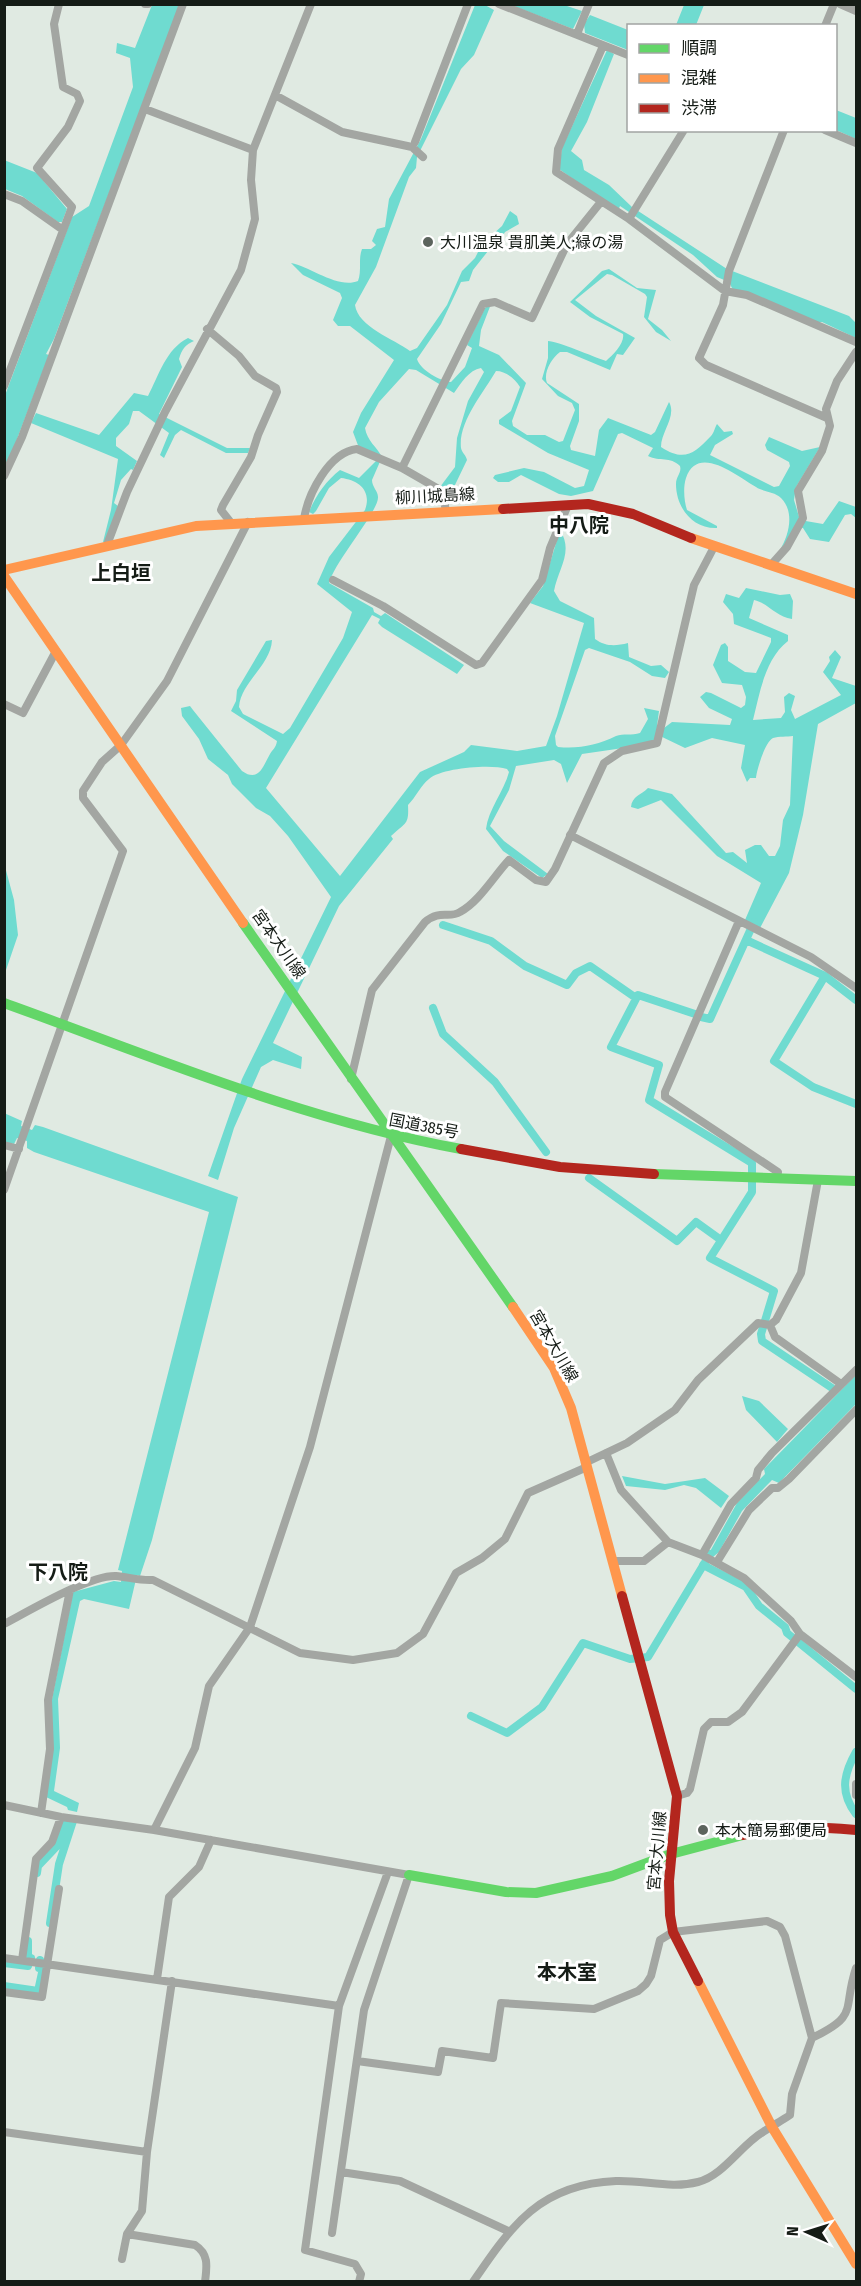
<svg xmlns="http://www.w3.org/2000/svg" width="861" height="2286" font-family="'Fira Sans Condensed','Noto Sans JP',sans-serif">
<rect width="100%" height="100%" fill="#e0eae2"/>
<path fill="#6fdbd0" d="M152 5H180L54 339 46 354 49 355 11 455 5 466 4 398 72 217 89 206 133 87 130 58 116 53 117 43 135 48Z
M475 5H485L494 10 474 55 461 69 417 157 416 168 409 177 376 267 355 305C358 327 394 339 410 351L417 348 447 305 462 271 475 258 482 244 502 226 510 211 517 216 519 224 505 232 497 246H492L473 270 469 281 461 282 441 324 417 359C420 370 440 381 451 382L465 367 472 348 467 345 485 308 491 304 481 330 479 346 499 355 526 383 512 421 513 426 527 435H545L559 442 563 441 575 410 572 403 558 396 542 379 548 358V341C557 341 594 357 606 361 613 355 625 343 623 334L590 317 570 302 602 271 609 269 637 288 656 290 648 319 662 330 671 341 656 332 644 317 647 297 645 294 612 275 607 274 575 300 596 316 635 338 623 355 617 354 610 370 567 352H560C551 359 543 373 547 383L579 404V421L570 446 571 450 595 456 599 430 608 418 651 435 655 432 669 402C677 416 661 432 661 447 684 462 694 454 711 436 714 433 715 427 717 424L724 432 732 431 733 434 715 445 710 455 774 487 779 486 790 466 789 462 767 450 765 445 769 437 802 451 820 447 796 487 794 500 800 520 823 524 839 501 856 507V518L851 514 845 515 829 542 810 539 803 528 797 527 780 550C789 535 795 512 781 498 774 491 763 492 756 487 738 477 698 443 686 478 683 487 684 501 687 510L717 526V528C692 529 676 507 676 484 676 476 682 473 680 466 670 456 660 462 648 456L653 448 622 433 618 434 593 491 571 496 559 494 521 475 509 482H498L493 478 495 475 524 468 544 472 575 488 584 486 589 470 548 453 499 424V420L511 411 520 387C515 379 506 371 496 371 484 392 458 422 461 448 462 453 466 455 467 460L454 487 445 491 440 487 455 467 457 438 468 401 484 372 481 368C469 370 461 383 454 393L416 370 409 369 379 402 365 428C367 441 377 447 382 457L372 480C372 487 378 491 378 497 379 511 335 561 329 583L373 608 374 612 381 616 385 613 464 665 457 674 382 627 378 623 380 619 372 615 266 788 340 876 420 772 464 752 471 745 517 751 546 746 557 716 584 623 530 603 543 586 560 530C574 552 558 569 554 591L560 601 594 618 595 639C606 647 616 646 628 643L629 657 651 666 661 665 669 672 665 678 652 676 630 662 589 648 585 650 555 736 556 745 558 747C580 749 597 745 616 736 623 733 632 736 640 733L648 719 644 708 659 711 657 726 664 728 672 722 730 725 732 719 709 708 700 697 706 692 711 693 741 708 745 705 746 697 742 685 722 683 713 665 721 645 725 643 728 647V661L745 672 756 673 771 642V638L734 624 733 614 723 602 726 594 739 598 746 588 780 595 790 594 793 601 792 619C776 617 768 603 754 600L749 618 788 635V641C765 659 760 692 753 720L781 718 785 712 784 697 789 693 795 696 791 710 795 719 841 695 823 672 830 661 829 657 835 650 841 657 832 678 856 686V703L818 724 803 815 789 873 760 928 745 920 761 883 717 856 661 800 638 809 631 807C632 796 641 795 648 788L672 794 726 853 733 852 747 863 745 850 755 845H761L769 856H775L780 846 783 820 790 805 793 736C787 737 779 736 773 738 765 742 757 769 756 778H750L747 782 741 768 745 745 712 738 685 748 658 735 655 740 637 746 582 754 567 783 561 764 554 760 516 766 509 790 490 826 504 841 548 874 542 878 503 851 486 829C488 810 504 791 509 772L507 769C490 764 442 768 429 779 421 785 416 797 408 805 409 825 406 822 391 836L393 839 339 906 273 1043 302 1057 301 1069 273 1060 261 1067 234 1128 218 1180 208 1176 242 1079 331 897 288 836 270 816 256 808 232 784 228 775 208 759 199 739 182 716 181 708 190 706 193 710 242 771C259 783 263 766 270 754 273 749 276 748 277 741L231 711 236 701 237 690 266 641 272 640C271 665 241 682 239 707L243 714 283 734 290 728 343 638 352 612 317 584 329 557 365 510C372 491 359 480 341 478L329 488 316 511 313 514 309 512C316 495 326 481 340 470L359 478 376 461 359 448 353 432 361 413 394 360 350 326H338L333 320 342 298 340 293 303 275 291 263C311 267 338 289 358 281 362 270 358 259 362 249H371L376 245 372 241 377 229 385 227 389 199 421 139Z
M511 5H564L582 11 573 29Z
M684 5H704L696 25H676Z
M590 15 628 30V50L585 33 584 24Z
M607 50 614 54 587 122 571 151 582 160 584 170 609 185 632 207 727 269 849 316 856 323V338L822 322 812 323 734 292 729 282 717 277 693 255 620 206 618 211 559 169 562 148Z
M836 110 856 118V139L836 130Z
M4 160 37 173 67 209 62 222H58L22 196 5 189Z
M188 338 194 341C185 345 182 349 179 359L182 367 159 414 227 448H250L248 453H226L181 430 175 435 164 458 160 455 169 433 139 411H133L129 424 116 438V446L137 461 133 470 131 469 121 480 114 503 118 506 105 542H103L111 510 118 459 31 423 36 413 99 435 134 393 148 396C159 375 166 349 188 338Z
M4 863 14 900 18 935 5 973Z
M4 1113 22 1121 21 1126 32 1130 35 1125 43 1127 238 1197 152 1540 140 1576 137 1575 129 1609 84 1599 80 1601 58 1699 60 1748 54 1791 79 1803 77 1812 68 1810 67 1807 46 1797 52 1699 73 1592 114 1581 121 1582 122 1571 118 1570 209 1212 34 1152 27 1148V1141L17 1138 14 1144 5 1142Z
M856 1375V1404L779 1483 772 1480 742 1511 719 1552 713 1557 708 1555 737 1503 765 1474 764 1469Z
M742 1396 759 1401 788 1429 777 1442 746 1410Z
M622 1476 665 1484 705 1478 729 1496 721 1508 696 1488 684 1485 665 1490 626 1486Z"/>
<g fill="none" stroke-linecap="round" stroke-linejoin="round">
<path stroke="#6fdbd0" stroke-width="8" d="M443 925 491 941 525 966 567 985 576 973 590 966 636 998
M746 940 825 976 856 1000
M825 976 774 1061 813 1087 856 1104
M433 1008 443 1034 495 1082 546 1152
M695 1014 638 995 611 1047 659 1065 649 1100 752 1163V1192L710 1258 774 1291 761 1334 762 1341 832 1388
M701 1017 710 1019 754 922
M589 1178 677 1241 696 1222 721 1240
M703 1565 746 1587 759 1606 785 1627 787 1633 856 1689
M471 1716 507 1733 542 1707 583 1643 630 1659 648 1657 710 1554
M856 1752C843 1775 840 1793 856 1814
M37 1873 38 1866 57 1846 66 1820 73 1821 59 1864 50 1923
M4 1963 28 1966 31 1958H28V1941
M4 1986 38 1991 43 1968H39L40 1960"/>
<path stroke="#a3a6a2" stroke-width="8" d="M145 4H148
M499 4 628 55
M840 4 856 11
M825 26 834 4
M577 34 589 4
M603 46 558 149 556 172 629 219 725 291 747 295 856 342
M275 95 342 132 412 147 423 157
M145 109 253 150
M784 130 729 271 723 305 699 358 706 365 827 418
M825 130 856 143
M415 142 468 4
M4 194 22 201 63 230
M629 219 684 130
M207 329 239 356 255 376 276 388 277 392 258 435 251 457 223 505 221 510 232 524
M4 386 72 207 37 168 68 127 80 101 77 94 63 87 54 24 59 4
M402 468 483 304 495 302 532 318 567 244 600 203
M4 476 22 437 183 4
M304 519C308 494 329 452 357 449L402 468 442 491 446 511
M107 545 127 492 165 412 241 270 255 219 251 180 253 150 311 4
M771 565 787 547 803 518 798 491 822 451 830 426 826 409 837 381 856 352
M333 580 383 606 476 665 482 663 542 580 550 548 568 505
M4 704 23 713 56 651
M570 835 811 957 856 988
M739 921 665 1092V1097L778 1172 777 1178
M351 1079 372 990 425 922C440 909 449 919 460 912 479 902 494 876 509 860L536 880 546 882 555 869 604 763 622 751 657 743 694 585 714 547
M4 1145 19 1149
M4 1190 123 851 83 798V791L102 762 121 745 167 681 248 522
M770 1325 775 1337 841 1384
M606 1453 621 1490 668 1542 702 1555 744 1578 791 1621 800 1634 856 1677
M585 1463 627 1443 675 1410 698 1380 758 1323 770 1325 776 1320 801 1273 818 1180
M702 1555 731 1504 756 1478 758 1470 772 1453 856 1370
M613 1561H644L668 1542
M717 1562 749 1510 772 1488H778L789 1479 856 1410
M4 1624C29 1611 89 1575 116 1576 128 1577 140 1581 153 1580L300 1653 353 1660 397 1653 423 1634 456 1573 482 1558 505 1539 528 1493 587 1467
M856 1784V1795
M677 1796 687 1793 690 1789 704 1729 711 1722H728L742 1712 800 1634
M4 1805 61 1817 154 1830 409 1875 364 2010 332 2233
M41 1813 50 1749 48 1700 70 1590
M154 1830 195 1748 209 1686 250 1627 310 1447 391 1136
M4 1958 339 2006
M22 1960 36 1859 52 1842 61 1817
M157 1979 169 1897 199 1867 211 1840
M4 1992 42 1997 59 1889
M812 2038C860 2015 842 2010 856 1968
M357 2061 438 2072 442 2051 493 2058 501 2003 594 2009 638 1991 646 1984 651 1976 660 1940 673 1932 767 1921 780 1927 785 1936 812 2038 792 2094 790 2115C781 2121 772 2126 763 2132 741 2145 723 2176 698 2182 671 2189 644 2180 616 2181 540 2184 512 2225 473 2282
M4 2132 147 2152
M341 2172 400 2181 508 2231
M127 2234 195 2245C209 2254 207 2266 205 2282
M122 2259 127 2234 142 2211 147 2152 172 1981
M359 2282 361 2274 355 2264 305 2250 339 2006 388 1872"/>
<path stroke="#63d668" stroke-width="10" d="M243 923 513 1307
M4 1003C154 1057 303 1120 461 1149
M654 1174 856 1181
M409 1875 506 1892 536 1893 612 1876 671 1854 743 1835"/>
<path stroke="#ff974d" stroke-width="10" d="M691 538 856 594
M4 570 196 526 503 509
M4 576 243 923
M513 1307 554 1368 571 1408 622 1596
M698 1981 772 2127 856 2264"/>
<path stroke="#b3261e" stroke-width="10" d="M503 509 588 504 633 514 691 538
M461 1149 560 1167 654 1174
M622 1596 677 1796 669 1881 670 1915 673 1932 698 1981
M743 1835C781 1825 817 1827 856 1830"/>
</g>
<g fill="#5c645d" stroke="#fff" stroke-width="2">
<circle cx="428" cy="242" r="6"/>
<circle cx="703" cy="1830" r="6"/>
</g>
<g text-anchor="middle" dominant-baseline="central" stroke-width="6" stroke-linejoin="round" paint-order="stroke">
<g font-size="16" fill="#151c16" stroke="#fff" text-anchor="start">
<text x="440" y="242">大川温泉 貴肌美人;緑の湯</text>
<text x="715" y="1830">本木簡易郵便局</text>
</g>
<g font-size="16" fill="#151c16" stroke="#fff">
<text transform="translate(435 496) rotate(-3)">柳川城島線</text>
<text transform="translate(279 944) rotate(55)">宮本大川線</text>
<text transform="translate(424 1126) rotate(11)">国道385号</text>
<text transform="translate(554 1346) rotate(60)">宮本大川線</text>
<text transform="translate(657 1851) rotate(-85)">宮本大川線</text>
</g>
<g font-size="20" font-weight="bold" fill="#151c16" stroke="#fff">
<text x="579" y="525">中八院</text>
<text x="121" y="573">上白垣</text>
<text x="58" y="1572">下八院</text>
<text x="567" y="1972">本木室</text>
</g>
</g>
<rect width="861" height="2286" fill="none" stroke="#151c16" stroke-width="12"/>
<rect x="627" y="24" width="210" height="108" fill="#ffffff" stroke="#a1a4a2" stroke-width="1.5"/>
<rect x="639" y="44" width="30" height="9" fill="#63d668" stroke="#a1a4a2" stroke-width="1.5"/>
<text x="681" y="54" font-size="18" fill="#151c16">順調</text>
<rect x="639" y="74" width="30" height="9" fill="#ff974d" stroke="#a1a4a2" stroke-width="1.5"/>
<text x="681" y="84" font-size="18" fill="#151c16">混雑</text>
<rect x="639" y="104" width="30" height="9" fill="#b3261e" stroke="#a1a4a2" stroke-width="1.5"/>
<text x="681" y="114" font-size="18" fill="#151c16">渋滞</text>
<g transform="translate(807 2232) rotate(273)" stroke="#ffffff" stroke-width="4.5" paint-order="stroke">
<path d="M0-4.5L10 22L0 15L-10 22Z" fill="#151c16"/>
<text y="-9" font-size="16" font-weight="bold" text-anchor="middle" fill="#151c16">N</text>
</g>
</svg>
